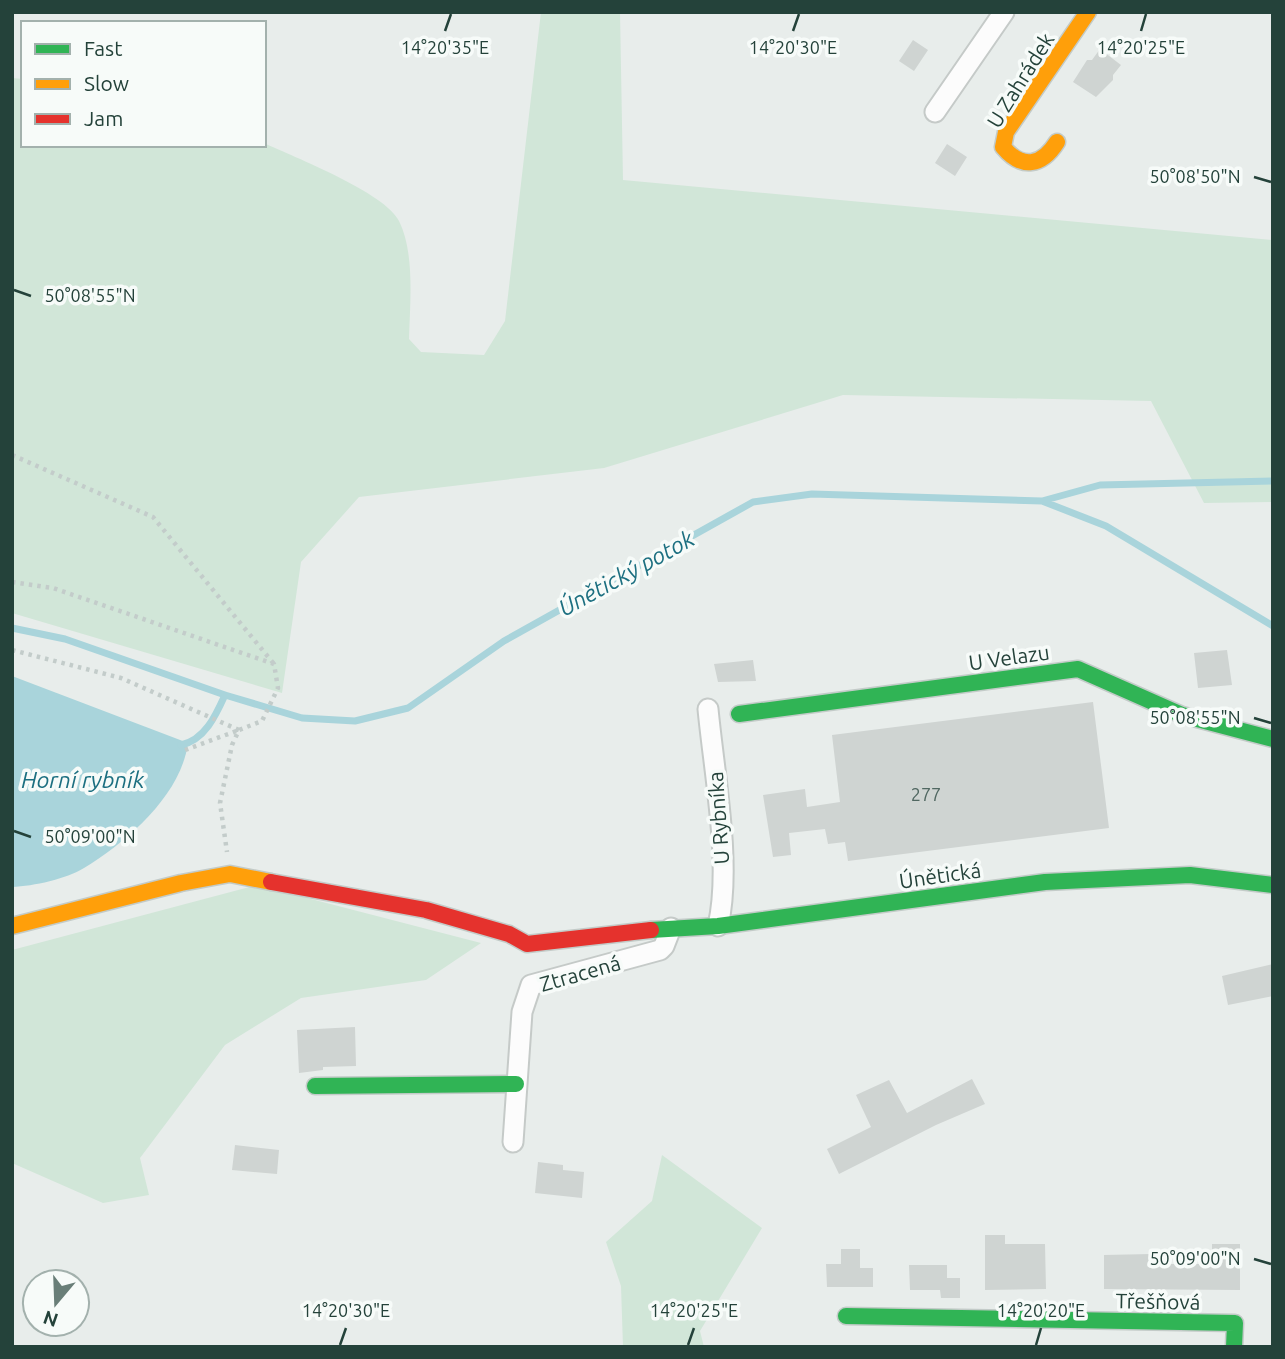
<svg xmlns="http://www.w3.org/2000/svg" width="1285" height="1359" font-family="Ubuntu,sans-serif">
<rect width="100%" height="100%" fill="#e8edeb"/>
<path fill="#d1e6d8" d="M541 12H620L623 180 1273 240V502L1204 503 1151 401 843 395 604 468 359 497 301 562 282 693 12 613V78L23 79V145H264V143C294 157 386 193 399 221 415 253 410 303 409 339L421 352 484 355 505 321Z
M257 885 481 943 426 980 301 998 225 1045 140 1158 149 1195 103 1203 12 1163V950Z
M662 1155 762 1228 700 1331 704 1347H623L621 1286 606 1242 652 1201Z"/>
<path fill="#a9d4db" d="M12 676 188 743C181 795 128 841 84 868 66 879 34 886 12 887Z"/>
<g fill="none" stroke-linecap="round" stroke-linejoin="round">
<path stroke="#a9d4db" stroke-width="7" d="M1042 501 1106 526 1273 626
M12 628 65 639 225 695 302 718 355 721 408 708 504 641 753 502 812 494 1042 501 1100 485 1273 481
M181 745C205 740 216 715 225 695"/>
</g>
<path fill="#cfd4d2" d="M913 40 928 50 914 71 899 61Z
M1100 49 1121 65 1113 75V80L1096 97 1073 82 1087 60H1092Z
M947 144 967 157 955 176 935 163Z
M1227 650 1232 685 1198 688 1194 653Z
M753 660 756 681 718 682 714 664Z
M1093 702 1109 828 848 861 845 842 828 844 825 829 789 833 791 855 773 857 763 795 805 789 807 807 840 802 832 735Z
M1273 964V996L1228 1005 1222 976Z
M355 1027 356 1066 323 1067V1070L299 1073 297 1030Z
M972 1079 985 1104 936 1125 839 1174 827 1149 871 1127 856 1095 889 1080 907 1113Z
M235 1145 279 1150 277 1174 232 1170Z
M538 1162 563 1165V1170L584 1172 582 1198 535 1193Z
M985 1235H1005V1244H1045L1046 1289 985 1290Z
M1212 1244H1240V1290L1104 1289V1255L1151 1254V1264H1212Z
M841 1249H860V1268H873V1287H827L826 1264H841Z
M909 1265H947V1278H960V1298H941L940 1290H910Z"/>
<g fill="none" stroke-linecap="round" stroke-linejoin="round">
<g stroke="#c5cac8" stroke-width="23">
<path id="street" d="M935 112 1004 12
M708 709C714 773 732 865 718 926
M513 1142 522 1012 531 985 660 950 664 946 671 928"/>
</g>
<g stroke="#c3cbc8" stroke-width="19">
<path id="fast" d="M739 714 1078 669 1182 715 1273 739
M651 930 718 926 1045 882 1190 875 1273 885
M315 1086 516 1084
M846 1316 1235 1323 1234 1347"/>
</g>
<g stroke="#c3cbc8" stroke-width="19">
<path id="slow" d="M1057 142C1042 166 1022 170 1003 147L1006 132 1088 12
M12 926 181 883 230 874 271 882"/>
</g>
<g stroke="#c3cbc8" stroke-width="19">
<path id="jam" d="M271 882 426 910 509 934 527 944 651 930"/>
</g>
<path stroke="#c3ccca" stroke-width="4.5" stroke-dasharray="3.5 5" stroke-linecap="butt" d="M12 455 153 517 274 664
M12 582 53 588 274 664 278 688 262 721 239 730 232 745 220 803 227 852
M12 650 121 678 239 730
M185 750 239 730"/>
<use href="#street" stroke="#fcfcfc" stroke-width="19"/>
<use href="#fast" stroke="#30b455" stroke-width="16"/>
<use href="#slow" stroke="#ff9f0a" stroke-width="16"/>
<use href="#jam" stroke="#e5322d" stroke-width="16"/>
</g>
<path fill="none" stroke="#24423a" stroke-width="2.5" d="M445 31 451 14M793 31 799 14M1141 31 1146 14M1254 177 1271 182M14 290 31 296M1254 718 1271 723M14 831 31 837M1254 1259 1271 1264M340 1345 346 1328M688 1345 694 1328M1036 1345 1041 1328"/>
<g text-anchor="middle" dominant-baseline="central" stroke-width="7" stroke-linejoin="round" paint-order="stroke">
<g font-size="18" fill="#506761">
<text x="926" y="794">277</text>
</g>
<g font-size="21" fill="#24423a" stroke="#f7fbf9">
<text transform="translate(1020 80) rotate(-58)">U Zahrádek</text>
<text transform="translate(1009 657) rotate(-8)">U Velazu</text>
<text transform="translate(718 818) rotate(-94)">U Rybníka</text>
<text transform="translate(940 875) rotate(-8)">Únětická</text>
<text transform="translate(580 973) rotate(-16)">Ztracená</text>
<text transform="translate(1158 1301) rotate(1)">Třešňová</text>
</g>
<g font-size="23" font-style="italic" fill="#1c6f80" stroke="#f7fbf9">
<text transform="translate(626 573) rotate(-29)">Únětický potok</text>
<text x="83" y="779">Horní rybník</text>
</g>
</g>
<g font-size="18" text-anchor="middle" fill="#24423a" stroke="#f7fbf9" stroke-width="7" stroke-linejoin="round" paint-order="stroke">
<text x="445" y="54">14°20'35"E</text>
<text x="793" y="54">14°20'30"E</text>
<text x="1141" y="54">14°20'25"E</text>
<text x="1195" y="183">50°08'50"N</text>
<text x="90" y="302">50°08'55"N</text>
<text x="1195" y="724">50°08'55"N</text>
<text x="90" y="843">50°09'00"N</text>
<text x="1195" y="1265">50°09'00"N</text>
<text x="346" y="1317">14°20'30"E</text>
<text x="694" y="1317">14°20'25"E</text>
<text x="1041" y="1317">14°20'20"E</text>
</g>
<rect width="1285" height="1359" fill="none" stroke="#24423a" stroke-width="28"/>
<rect x="21" y="21" width="245" height="126" fill="#f7fbf9" stroke="#a3b1ad" stroke-width="2"/>
<rect x="35" y="44" width="35" height="10" fill="#30b455" stroke="#a3b1ad" stroke-width="2"/>
<text x="84" y="56" font-size="21" fill="#24423a">Fast</text>
<rect x="35" y="79" width="35" height="10" fill="#ff9f0a" stroke="#a3b1ad" stroke-width="2"/>
<text x="84" y="91" font-size="21" fill="#24423a">Slow</text>
<rect x="35" y="114" width="35" height="10" fill="#e5322d" stroke="#a3b1ad" stroke-width="2"/>
<text x="84" y="126" font-size="21" fill="#24423a">Jam</text>
<g transform="translate(56 1303) rotate(199)"><circle r="33" fill="#f7fbf9" stroke="#a3b1ad" stroke-width="2"/>
<path d="M0-5L12 26L0 18L-12 26Z" fill="#697e78"/>
<text y="-10" font-size="19" font-weight="bold" text-anchor="middle" fill="#24423a">N</text>
</g>
</svg>
